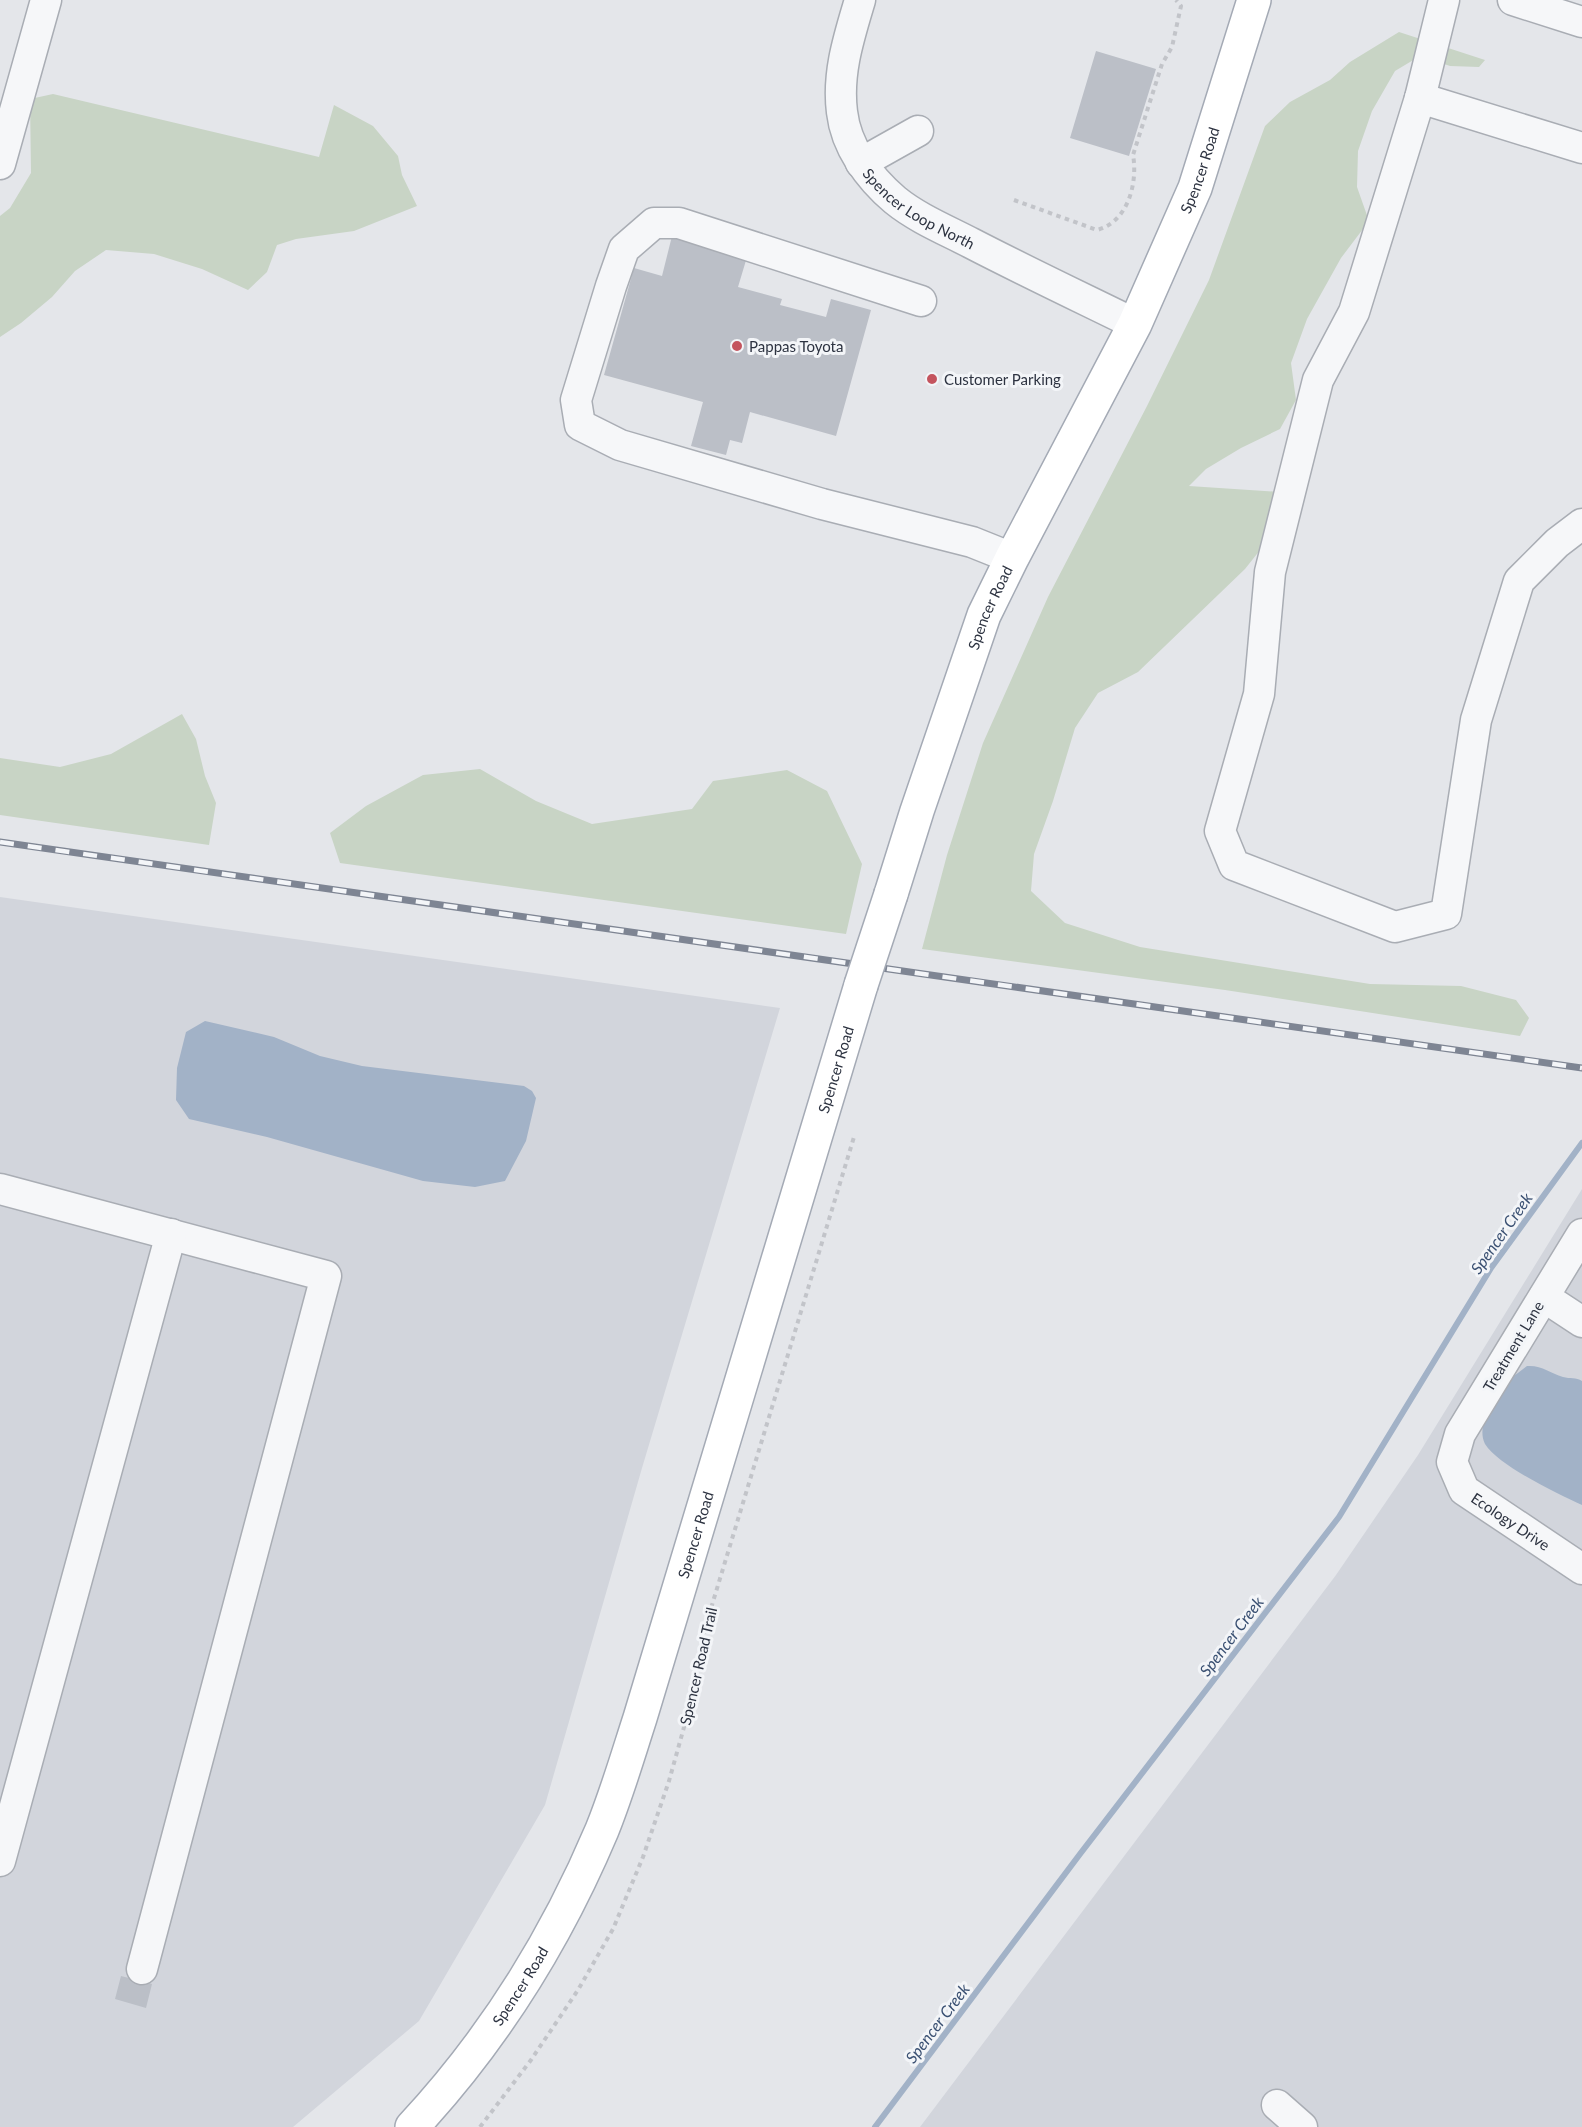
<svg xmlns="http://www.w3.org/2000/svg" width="1582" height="2127" font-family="Lato,sans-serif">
<rect width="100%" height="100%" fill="#e4e6ea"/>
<path fill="#d2d5dc" d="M0 897 780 1008 642 1468 545 1805 419 2021 293 2127H0Z
M1582 1189V2127H920L1336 1575 1418 1455Z"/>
<path fill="#c8d4c5" d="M1399 32 1485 60 1479 67 1450 66 1420 56 1395 71 1372 111 1358 151 1357 187 1369 221 1341 258 1307 319 1291 363 1296 400 1280 429 1241 448 1206 469 1189 486 1280 492 1272 535 1245 569 1138 672 1098 693 1075 728 1053 801 1034 854 1031 891 1065 923 1140 947 1370 984 1461 986 1516 1000 1529 1018 1520 1036 1225 990 922 949 947 855 983 743 1048 597 1147 406 1209 280 1265 126 1290 102 1330 80 1350 62Z
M53 94 319 157 334 105 373 126 398 156 402 175 417 206 354 231 296 239 277 245 267 272 248 290 202 269 154 254 106 250 75 271 52 297 21 323 0 337V216L10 208 31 173 30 99Z
M182 714 196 739 205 776 216 803 209 845 0 815V758L60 767 111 754Z
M480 769 536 801 592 824 692 809 713 781 787 770 827 791 862 864 846 934 340 863 330 833 366 806 423 775Z"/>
<path fill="#a2b2c7" d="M205 1021 274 1037 320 1056 362 1066 524 1086 532 1091 536 1098 526 1141 505 1181 475 1187 423 1181 267 1137 189 1119 176 1100 177 1068 186 1032Z
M1527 1366C1542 1365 1550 1373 1563 1377 1570 1379 1576 1377 1582 1381V1505C1558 1494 1499 1466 1485 1444 1482 1438 1482 1432 1483 1425L1510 1379Z"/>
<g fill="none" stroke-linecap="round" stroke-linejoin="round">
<path stroke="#a2b2c7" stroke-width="6" d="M875 2127 1080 1854 1339 1517 1491 1268 1582 1143"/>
</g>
<path fill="#bbbfc7" d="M1096 51 1156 69 1129 156 1070 138Z
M672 236 747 257 738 287 782 299 780 305 826 317 831 299 871 310 836 436 750 412 742 443 730 440 726 455 691 446 703 402 604 375 634 268 662 276Z
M121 1976 152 1984 146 2008 115 1999Z"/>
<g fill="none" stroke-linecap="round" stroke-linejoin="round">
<g stroke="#a9adb4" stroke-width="33">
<g id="minor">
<path id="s1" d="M860 0C849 37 837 73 842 112 846 147 869 178 895 200 917 218 946 230 971 243 1025 271 1080 297 1135 324"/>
<path d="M1444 0 1420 98 1354 312 1318 380 1270 572 1259 694 1220 831 1234 865 1395 927 1446 914 1476 720 1519 581 1557 543 1582 524"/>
<path d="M1513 0 1582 22"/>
<path d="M1420 98 1582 148"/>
<path d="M861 163 918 131"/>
<path d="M0 164 46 0"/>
<path d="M921 301 679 223H654L624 249 611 286 576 400 580 425 620 445 822 504 972 542 1012 558"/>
<path d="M0 1189 326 1276 142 1969"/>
<path id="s2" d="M1582 1234 1460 1434 1452 1462 1464 1490 1582 1569"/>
<path d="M1544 1297 1582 1322"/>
<path d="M0 1861 171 1234"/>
<path d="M1277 2105 1302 2127"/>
</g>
</g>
<g stroke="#a4aab5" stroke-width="36">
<g id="major">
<path id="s3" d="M891 894 917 811 984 615 1012 558 1135 324 1195 188 1254 0"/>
<path id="s4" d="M412 2127C493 2040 556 1939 602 1830 617 1793 628 1755 640 1718L861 985"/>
</g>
</g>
<path stroke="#c2c4c9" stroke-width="4" stroke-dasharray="4.5 4.5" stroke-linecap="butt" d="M1014 200 1097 230C1128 222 1138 183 1133 155L1162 64 1172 47 1181 6 1176 0
M480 2127 531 2060 578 1990 613 1929 643 1857 669 1781 698 1677 705 1628 854 1137"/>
<use href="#minor" stroke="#f6f7f9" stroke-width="30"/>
<use href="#major" stroke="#fff" stroke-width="33"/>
<g stroke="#7e8593" stroke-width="7">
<path id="rail" d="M0 842 1582 1068"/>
</g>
<use href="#rail" stroke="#f3f5f8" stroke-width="4.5" stroke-dasharray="14" stroke-linecap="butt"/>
<g stroke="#a4aab5" stroke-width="36" stroke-linecap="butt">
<path id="major-bridge" d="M861 985 891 894"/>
</g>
<use href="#major-bridge" stroke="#fff" stroke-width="33"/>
</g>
<g fill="#c4545e" stroke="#f3f5f8" stroke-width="2">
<circle cx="737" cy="346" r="6"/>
<circle cx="932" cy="379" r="6"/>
</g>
<g text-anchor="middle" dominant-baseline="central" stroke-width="6" stroke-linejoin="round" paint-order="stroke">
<g font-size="15" fill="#2d3341" stroke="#f3f5f8">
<text stroke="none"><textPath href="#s3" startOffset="789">Spencer Road</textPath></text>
<text stroke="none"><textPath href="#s1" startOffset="244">Spencer Loop North</textPath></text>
<text stroke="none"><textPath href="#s3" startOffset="303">Spencer Road</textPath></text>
<text stroke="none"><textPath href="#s4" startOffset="1150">Spencer Road</textPath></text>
<text transform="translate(1513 1346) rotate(-59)">Treatment Lane</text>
<text stroke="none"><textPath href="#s2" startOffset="350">Ecology Drive</textPath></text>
<text stroke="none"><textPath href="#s4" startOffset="664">Spencer Road</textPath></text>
<text transform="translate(698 1666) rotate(-77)">Spencer Road Trail</text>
<text stroke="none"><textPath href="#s4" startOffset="178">Spencer Road</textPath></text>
</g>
<g font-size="15" fill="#2d3341" stroke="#f3f5f8" text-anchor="start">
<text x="749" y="346">Pappas Toyota</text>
<text x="944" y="379">Customer Parking</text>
</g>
<g font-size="16" font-style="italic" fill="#3a5072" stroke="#f3f5f8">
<text transform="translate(1501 1233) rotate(-55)">Spencer Creek</text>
<text transform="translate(1231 1636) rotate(-53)">Spencer Creek</text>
<text transform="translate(937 2023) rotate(-53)">Spencer Creek</text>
</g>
</g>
</svg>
